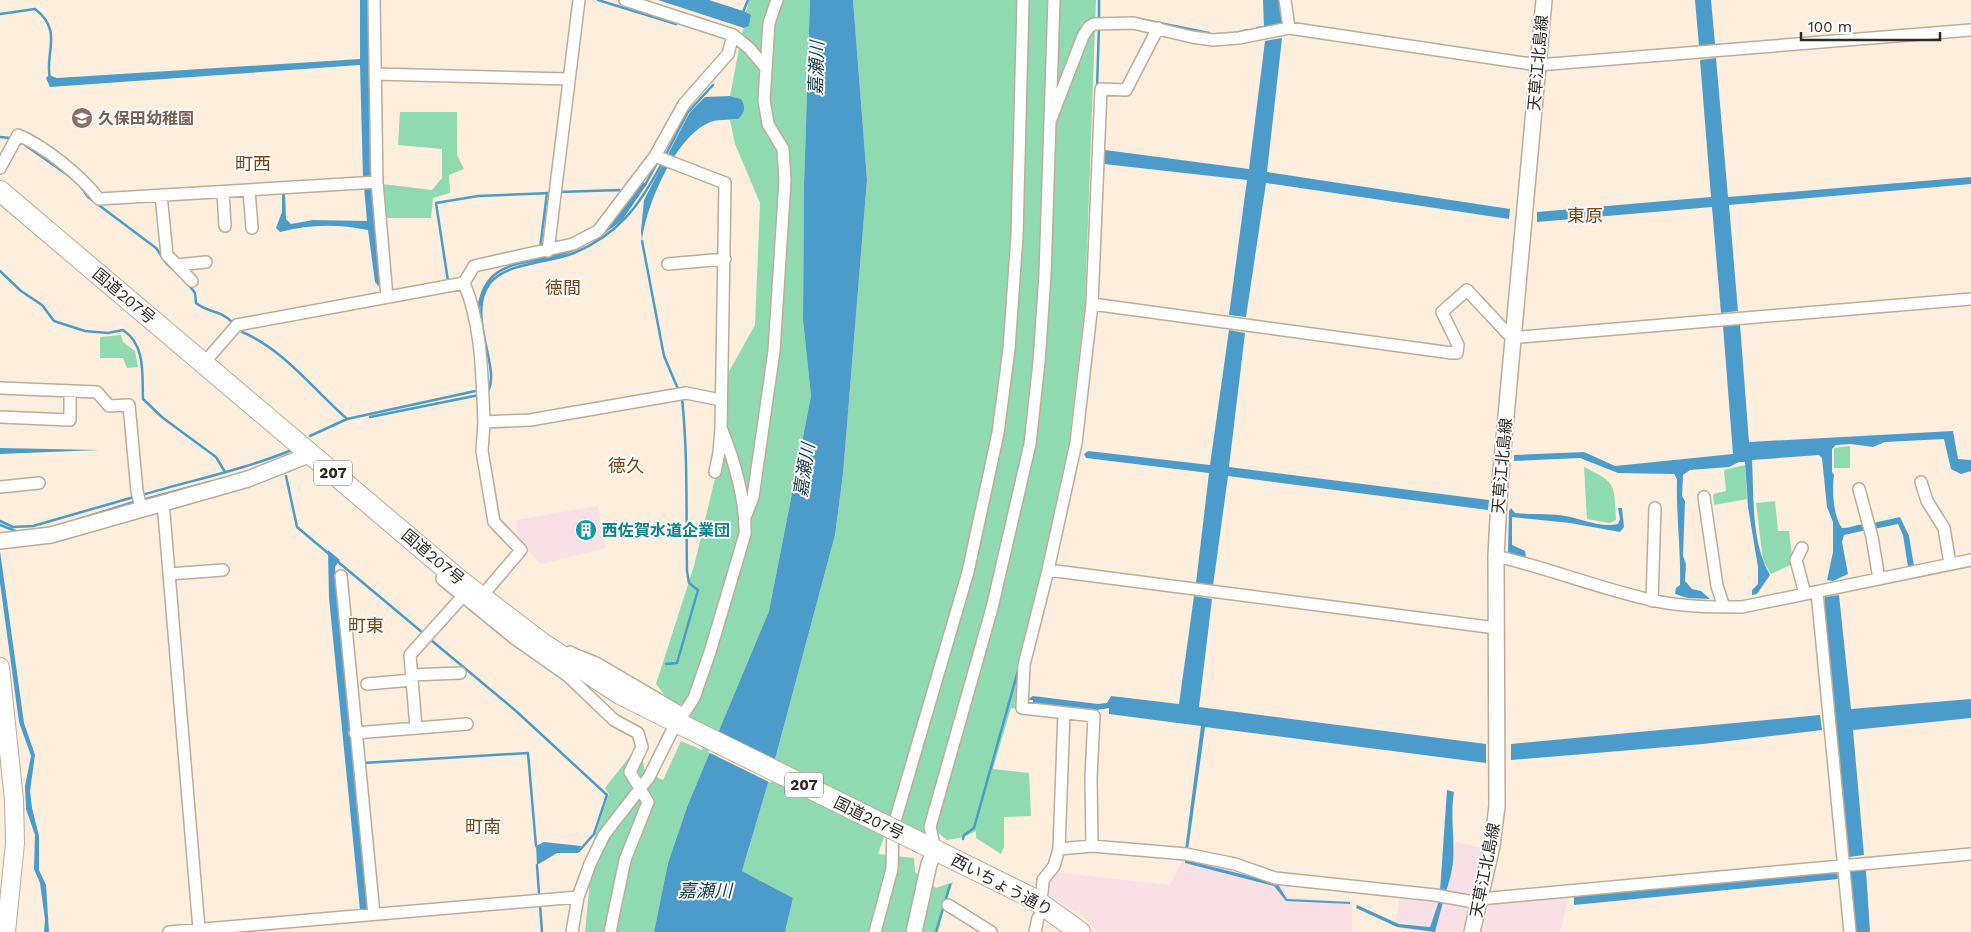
<svg xmlns="http://www.w3.org/2000/svg" width="1971" height="932" font-family="'Work Sans','Noto Sans JP',sans-serif">
<rect width="100%" height="100%" fill="#fdeedd"/>
<path fill="#f9dfe6" d="M598 506 605 548 541 564 518 540 516 520Z
M1456 842 1482 848 1463 932H1428L1429 926 1396 922 1400 896 1436 901 1447 892Z
M1184 858 1281 883 1288 897 1352 902V932H1099L1082 915 1044 894 1045 883 1053 872 1170 885Z
M1569 895 1560 932H1482L1489 903Z"/>
<path fill="#8fdab1" d="M749 0H810L804 185 803 320 811 396 769 611 687 807 668 863 654 932H585L594 839 609 794 605 788 634 751 642 757 645 772 663 780 681 741 702 750 710 731 688 719 689 706 670 702 656 684 694 566 717 470 727 375 755 325 760 203 735 144 730 120 738 119 741 99 730 96 742 33 744 28 749 26 751 15 746 12Z
M853 0H1096L1085 304 1069 444 1041 571 1017 665 1018 709 1011 708 993 769 1029 773 1031 816 1004 817V847L1001 854 976 838V831L964 837 947 840 932 828 922 835 890 820 878 854 914 858 915 872 936 888 953 882 944 905 938 932H785L793 898 742 871 774 763 835 535 843 474 867 180Z
M400 112H457V155L464 169 449 175 450 193 433 198 431 218H385L382 184 432 190 442 178V149L398 145Z
M121 335 123 342 135 351 138 367 127 368 123 358H100V337Z
M1850 446V468H1834V448Z
M1745 465 1747 499 1714 505 1713 494 1726 491 1724 470Z
M1584 467C1617 483 1614 484 1616 520L1610 523 1587 519Z
M1775 501 1778 531H1789L1793 564 1771 574 1763 561 1756 503Z"/>
<path fill="#4b9cca" d="M360 0H368L370 177 363 178 360 65 50 87 46 78 49 75 57 78 360 59Z
M658 0H709L746 12 751 15 749 26 744 28Z
M810 0H853L867 180 843 474 835 535 774 763 742 871 793 898 785 932H654L668 863 687 807 769 611 811 396 803 320 804 185Z
M1263 0H1281L1282 24 1264 27Z
M1695 0H1711L1715 44 1699 46Z
M1282 38 1267 172 1510 209 1509 219 1266 183 1246 317 1229 315 1247 180 1104 164 1105 150 1249 169 1265 41Z
M1716 58 1728 197 1971 177V184L1729 205 1738 311 1721 313 1712 207 1537 222V212L1711 197 1700 60Z
M730 96 741 99C746 108 745 112 738 119 729 120 716 119 708 123 674 139 646 206 642 241L641 231 644 200 690 112 705 97Z
M640 180 647 184 623 219 612 228 608 223Z
M364 187 371 188 380 277 383 288 382 290 375 282 368 230C338 224 310 224 280 232L276 228 282 212V192H285L286 219 291 224 313 220 367 221Z
M1740 324 1749 442 1953 431 1958 459 1971 460V471L1961 474 1951 469 1944 439 1885 442 1873 447 1851 444 1836 445 1832 449V472L1834 475C1832 490 1833 516 1842 528 1851 528 1857 524 1866 524L1867 530 1844 535 1842 542 1848 574 1833 581 1827 580 1833 552V522L1827 507 1822 458 1819 455 1752 460C1754 496 1751 543 1770 575L1757 594 1752 595V590L1758 584V567L1748 507 1745 462H1739L1729 467 1690 470 1683 475 1682 496 1685 501 1683 556 1686 564 1685 581 1692 589 1701 591 1710 599 1688 598 1675 594 1676 588 1680 585C1681 550 1676 515 1677 479L1674 474 1618 473 1580 458 1514 461V455L1584 452 1615 466 1733 454 1723 326Z
M1229 330 1245 333 1229 467 1489 500 1488 510 1228 476 1213 586 1196 583 1209 473 1086 458 1084 454 1088 451 1210 465Z
M0 448 99 450 0 454Z
M1511 508 1515 513C1531 515 1549 513 1565 516 1584 519 1599 528 1618 524L1620 519 1618 508H1622L1624 527 1620 532 1570 523 1512 517V545L1525 551 1526 558 1508 552 1509 511Z
M1900 517 1909 536 1914 566 1908 567 1903 535 1898 524 1874 529 1873 523Z
M328 550 340 560 335 567 367 909 360 910 329 598Z
M0 551 24 723 35 755 30 791 32 808 39 836V870L46 885 49 932H44L45 920 40 883 34 869 35 835 26 809 25 786 31 756 19 722 0 583Z
M1839 595 1851 709 1971 699V718L1853 730 1864 855 1849 857 1824 609 1825 597Z
M1194 596 1212 599 1199 707 1486 744V763L1205 727 1188 850H1185L1201 726 1109 714V708L1097 710 1033 703V700H1027L1033 696 1098 704 1107 703 1111 696 1179 704Z
M1820 715 1822 730 1703 744 1511 760V744Z
M1447 790 1454 792C1450 815 1455 838 1453 862 1452 872 1449 882 1446 892L1440 891Z
M544 842 581 846 578 853H557L537 865 536 846Z
M1185 860 1277 883 1287 899 1350 902V904L1286 901 1274 886 1185 863Z
M1837 870 1838 879 1574 905V896Z
M1866 870 1870 932H1855L1850 871Z
M1439 901 1443 902 1435 932 1397 927 1356 908 1357 905 1399 924 1430 927Z"/>
<path fill="#fdeedd" d="M716 735 776 765 771 783 708 752Z"/>
<g fill="none" stroke-linecap="round" stroke-linejoin="round">
<path stroke="#4b9cca" stroke-width="2.5" d="M598 0 676 24
M743 12 748 0
M0 14 35 9C64 31 44 54 50 78
M1140 19 1209 33
M1099 21V0
M1257 28 1264 27
M1236 33 1247 30
M1217 34H1225
M1097 88 1099 26
M0 137 10 138
M25 145 72 178
M665 156 688 112 713 85
M645 185 656 165
M82 188 88 197 156 248 167 264 174 270
M559 192 619 190 622 193
M600 236 613 225
M642 241 664 356 678 389
M540 249 547 193
M0 271 21 291 42 305 54 321 85 331 108 333 123 330C146 345 142 375 143 399L163 418 216 457 225 472
M446 281H448L436 203 478 196 551 193
M189 285 195 293 196 303C208 313 221 310 232 322
M478 313C483 250 537 269 578 248
M242 332C282 348 315 391 347 419
M487 373V385
M487 393C503 369 465 316 490 283 507 262 550 263 574 253 619 234 640 205 662 163
M370 417 479 395
M310 436 347 419 480 390
M286 476 297 527 329 554
M142 495C192 480 243 470 292 450
M142 500 209 482
M0 521 13 527 33 526 134 497
M73 521 137 501
M0 525 18 532
M337 561 423 633
M431 640 516 711 607 795 594 834 579 851
M666 664 677 663 698 590 689 583 687 571C686 513 688 455 682 398
M363 763 528 753 536 846
M963 839 964 835 974 828 1019 667
M537 865 539 893
M540 905 542 932
M936 932 950 885"/>
<g stroke="#bdac98" stroke-width="14">
<path id="street" d="M1285 0 1289 28
M733 35 749 48 766 68
M375 74 569 79
M1051 119 1083 36 1089 27 1094 24 1133 23 1192 37 1213 40 1239 38 1289 28 1538 65 1971 30
M655 156 725 183 721 428 719 453 715 472
M0 168 18 135C46 147 80 175 99 199L377 182 374 0
M377 182 387 297
M249 190 252 228
M223 192 225 226
M161 195 167 255 192 281
M548 251 579 0
M668 264 725 259
M177 265 206 262
M464 283C482 325 482 377 484 422L530 420 686 393 721 400
M1092 304 1452 353H1457L1458 345 1442 312 1467 290 1508 334 1520 337 1971 299
M203 364 237 325 464 283 474 266 573 244 598 231 655 156 684 104 728 54 733 35 625 0
M0 388 97 392 109 406 129 405 137 491 141 508
M0 417 70 420V391
M484 422 482 451 494 522 521 550 487 590
M1921 482 1927 501 1944 528 1950 564
M0 487 39 483
M1859 489 1872 537 1879 579
M1704 497 1717 586 1724 607
M163 502 199 929
M746 515 753 497 774 351 785 181 783 149 768 124 764 100 769 23 777 0
M1802 548 1796 560 1805 594
M1496 556C1548 568 1598 588 1651 600 1681 607 1712 607 1742 607L1971 560
M445 567 442 579 514 638 568 676 614 720 638 733 642 747 630 772 648 802 625 860 610 932
M1048 570 1496 628
M169 574 223 570
M341 576 374 914
M1817 592 1850 932
M1652 601 1655 508
M570 652C579 657 588 659 598 664L683 714
M411 675 460 673
M367 684 412 680
M416 728 410 655 463 596
M355 733 467 724
M1092 846 1091 778 1094 716 1022 708 1024 665 1048 570 1076 443 1092 304 1101 89 1126 90 1158 28
M1059 849 1064 713
M935 850 930 827 992 608 1030 444 1039 362 1045 275 1054 0
M1042 893 1043 880 1054 866 1059 849 1092 846 1186 854 1235 864 1275 878 1435 895 1479 903
M1480 899 1971 854
M948 905 991 932
M169 932 578 897
M572 932 578 897 590 864 604 835 649 777 671 733 694 698 710 652 745 534C746 501 734 459 721 428
M875 932 892 869 893 828 968 572 998 433 1009 349 1017 236 1023 0
M1035 932 1038 918"/>
</g>
<g stroke="#bdac98" stroke-width="18">
<path id="secondary" d="M0 541 51 535 248 479 311 454
M914 932 929 864 935 850
M1472 932 1492 846 1497 806 1496 556 1500 482 1544 0"/>
</g>
<g stroke="#bdac98" stroke-width="20">
<path id="primary" d="M0 667 14 800 15 843 6 932"/>
</g>
<g stroke="#bdac98" stroke-width="22">
<path id="highway" d="M0 191 458 579 542 643 620 694 686 727
M921 843 1034 899 1080 932"/>
</g>
<use href="#street" stroke="#fff" stroke-width="11"/>
<use href="#secondary" stroke="#fff" stroke-width="15"/>
<use href="#primary" stroke="#fff" stroke-width="18"/>
<use href="#highway" stroke="#fff" stroke-width="20"/>
<g stroke="#bdac98" stroke-width="22" stroke-linecap="butt">
<path id="highway-bridge" d="M686 727 921 843"/>
</g>
<use href="#highway-bridge" stroke="#fff" stroke-width="20"/>
</g>
<defs>
<g id="school-disc" transform="scale(1.125)"><circle r="9.5" fill="#8d6e63" stroke="#fefefe"/><path d="M0-5L7-2L0 1L-7-2ZM-4 1L0 2.5L4 1V4Q0 6-4 4Z" fill="#fff"/></g>
<g id="building-disc" transform="scale(1.125)"><circle r="9.5" fill="#0f9aa8" stroke="#fefefe"/><path d="M-4-6H4V6H1V3H-1V6H-4ZM-2.5-4.3h1.7v1.8h-1.7ZM.8-4.3h1.7v1.8H.8ZM-2.5-1h1.7V.8h-1.7ZM.8-1h1.7V.8H.8Z" fill="#fff"/></g>
</defs>
<g fill-rule="evenodd">
<use href="#school-disc" x="82" y="118"/>
<use href="#building-disc" x="586" y="530"/>
</g>
<g text-anchor="middle" dominant-baseline="central" stroke-width="4" stroke-linejoin="round" paint-order="stroke">
<g fill="#fefefe" stroke="#6e6963" stroke-width="1">
<rect x="314" y="460.5" width="38" height="25" rx="4"/>
<rect x="785" y="772.5" width="38" height="25" rx="4"/>
</g>
<g font-size="15" font-weight="bold" fill="#302921">
<text x="333" y="473">207</text>
<text x="804" y="785">207</text>
</g>
<g font-size="16" fill="#302921" stroke="#fefefe">
<text transform="translate(1538 63) rotate(-85)">天草江北島線</text>
<text transform="translate(124 296) rotate(40)">国道207号</text>
<text transform="translate(1502 466) rotate(-85)">天草江北島線</text>
<text transform="translate(433 557) rotate(40)">国道207号</text>
<text transform="translate(869 818) rotate(26)">国道207号</text>
<text transform="translate(1485 870) rotate(-79)">天草江北島線</text>
<text transform="translate(1002 885) rotate(28)">西いちょう通り</text>
</g>
<g font-size="16" font-weight="bold" fill="#785e54" stroke="#fefefe" text-anchor="start">
<text x="98" y="118">久保田幼稚園</text>
</g>
<g font-size="16" font-weight="bold" fill="#0d838f" stroke="#fefefe" text-anchor="start">
<text x="602" y="530">西佐賀水道企業団</text>
</g>
<g font-size="18" font-style="italic" fill="#173a4e" stroke="#fefefe">
<text transform="translate(816 68) rotate(-88)">嘉瀬川</text>
<text transform="translate(804 470) rotate(-81)">嘉瀬川</text>
<text x="705" y="890">嘉瀬川</text>
</g>
<g font-size="18" fill="#7f4415" stroke="#fefefe">
<text x="253" y="163">町西</text>
<text x="1585" y="215">東原</text>
<text x="563" y="287">徳間</text>
<text x="626" y="465">徳久</text>
<text x="366" y="625">町東</text>
<text x="483" y="826">町南</text>
</g>
</g>
<path d="M1801 32v8h139v-8" fill="none" stroke="#302921" stroke-width="2.5"/>
<text x="1808" y="32" font-size="15" fill="#302921" stroke="#fefefe" stroke-width="4" paint-order="stroke">100 m</text>
</svg>
